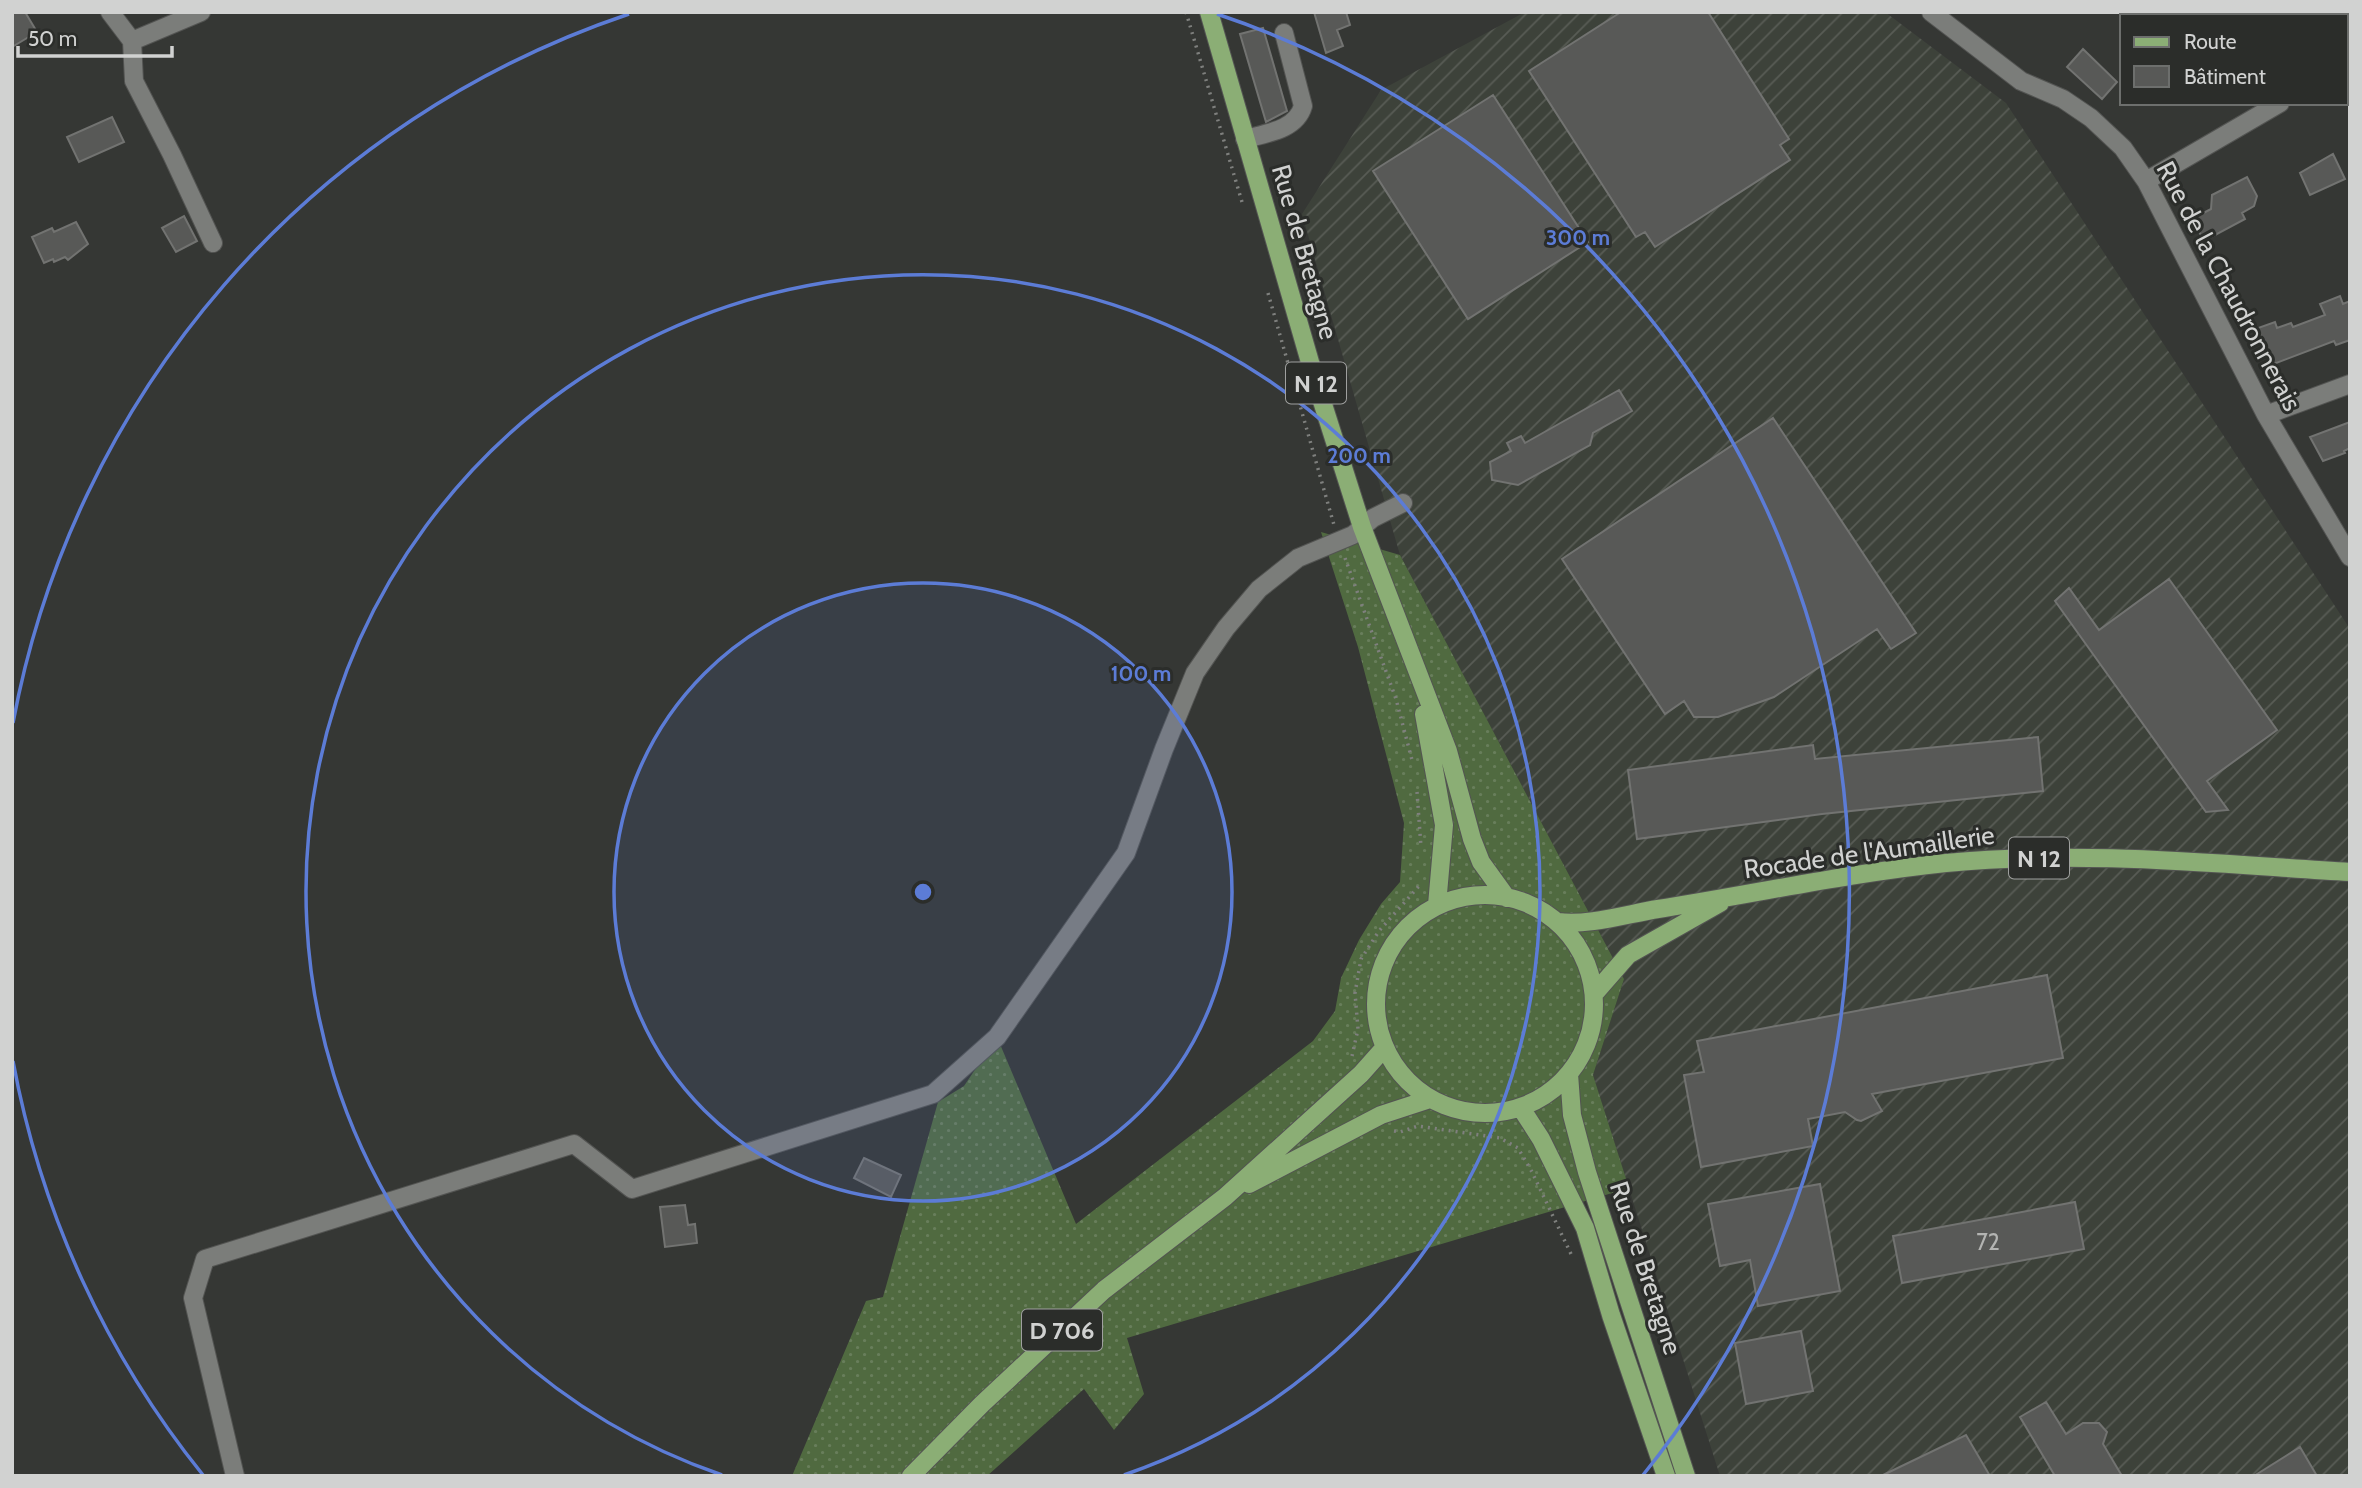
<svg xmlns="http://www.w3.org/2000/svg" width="2362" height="1488" font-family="Cabin,sans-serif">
<defs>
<pattern id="industrial-furrows" width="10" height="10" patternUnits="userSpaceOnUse" patternTransform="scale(1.75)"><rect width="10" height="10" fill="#3d423a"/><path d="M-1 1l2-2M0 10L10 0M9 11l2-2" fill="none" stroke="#585c55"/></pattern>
<pattern id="grass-dots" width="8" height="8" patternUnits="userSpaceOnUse" patternTransform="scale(1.75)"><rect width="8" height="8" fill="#506a40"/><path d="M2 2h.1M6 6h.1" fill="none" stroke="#687e5b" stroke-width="1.8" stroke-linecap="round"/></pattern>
</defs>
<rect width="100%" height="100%" fill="#353734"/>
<path fill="url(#industrial-furrows)" d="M1525 12H1885L2006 103 2350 629V1476H1720L1593 1075 1624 979 1400 555 1302 214 1381 90Z"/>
<path fill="url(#grass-dots)" d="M1321 532 1400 555 1624 979 1593 1075 1629 1188 1127 1338 1144 1394 1114 1430 1084 1389 987 1476H792L866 1301 883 1297 938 1102 964 1086 997 1037 1076 1224 1313 1041 1335 1011 1341 978 1359 940 1381 904 1400 882 1404 823 1358 647Z"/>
<path fill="#585957" stroke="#727371" stroke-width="2" d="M12 12H25L37 32 12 47Z
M1314 12H1346L1350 25 1337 30 1343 46 1326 53Z
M1621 12H1708L1789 139 1780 145 1790 160 1655 247 1645 232 1636 237 1529 71Z
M1263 28 1287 111 1266 122 1240 34Z
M2083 49 2117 82 2102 99 2067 67Z
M1493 95 1588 242 1468 319 1373 171Z
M112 117 124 142 79 162 67 137Z
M2333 154 2345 179 2310 195 2300 173Z
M2247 177 2257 196 2254 206 2242 213 2245 219 2204 241 2192 219 2211 209 2212 195Z
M184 216 197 241 176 252 162 228Z
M76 222 88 244 68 260 65 257 54 262 53 259 44 263 32 237 52 228 54 232Z
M2340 296 2343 304 2350 301V340L2336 345 2334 341 2271 365 2258 328 2275 322 2277 328 2291 323 2293 327 2325 315 2320 304Z
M1619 390 1632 411 1593 433 1590 445 1518 485 1492 480 1490 462 1511 451 1507 443 1521 436 1525 443Z
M1773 418 1916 633 1891 649 1877 629 1774 697 1718 717H1694L1684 701 1665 714 1562 559Z
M2350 422V448L2344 451 2345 453 2323 461 2310 437Z
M2169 579 2277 730 2207 781 2228 810 2206 812 2055 601 2069 588 2099 630Z
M2038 737 2043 791 1822 814 1637 839 1628 770 1813 745 1815 759Z
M2047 975 2063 1058 1872 1094 1882 1111 1861 1121 1857 1120 1845 1112 1808 1119 1813 1146 1701 1167 1684 1075 1704 1072 1697 1041Z
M864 1158 901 1175 891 1197 854 1178Z
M1820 1184 1840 1291 1758 1306 1750 1260 1720 1266 1708 1204Z
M2075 1202 2084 1249 1902 1283 1893 1236Z
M685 1205 688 1225 695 1224 697 1243 665 1247 660 1207Z
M1801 1331 1813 1391 1746 1404 1735 1343Z
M2046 1402 2066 1434 2083 1423H2099L2107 1432 2103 1444 2122 1476H2055L2020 1417Z
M1966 1435 1990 1476H1881Z
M2300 1447 2317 1476H2254Z"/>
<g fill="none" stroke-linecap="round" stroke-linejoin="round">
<g stroke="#535452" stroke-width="20">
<path id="minor" d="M110 12 132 41 201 12
M1931 12 2021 81 2063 99 2091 118 2123 148 2146 181 2266 415 2350 557
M2207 12 2210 16
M132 41 134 81 172 155 213 243
M2346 61 2350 59
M1245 139C1267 133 1296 130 1303 106L1284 33
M2146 181 2280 103
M2266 415 2350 384
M235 1476 193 1298 205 1259 574 1144 632 1189 933 1094 997 1037 1126 853 1164 749 1195 673 1226 628 1259 589 1298 558 1353 535 1373 518 1403 503"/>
</g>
<g stroke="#535452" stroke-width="20">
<path id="major" d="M1209 12 1314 376 1362 527 1448 751 1472 839 1481 862 1507 898
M1424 714 1444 825 1437 905
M1376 1004a109 109 0 1 1 218 0a109 109 0 1 1-218 0Z
M1558 922C1588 926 1627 914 1658 909 1754 894 1849 873 1946 863 2081 850 2216 864 2350 872
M1594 994 1628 955 1720 903
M1569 1074 1572 1115 1587 1172 1686 1476
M1521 1108 1541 1139 1585 1228 1611 1315 1666 1476
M1249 1184 1381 1115 1430 1099
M911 1476 982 1404 1104 1290 1225 1197 1361 1074 1385 1047"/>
</g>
<path stroke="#7f807e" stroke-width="3.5" stroke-dasharray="2 5" stroke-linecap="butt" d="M1186 12 1242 202
M1268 293 1334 525
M1345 558 1396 699 1412 760
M1417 792 1421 847
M1352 1056 1358 1029 1355 993 1361 959 1379 931 1419 886
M1394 1131 1400 1132 1418 1126 1500 1138 1518 1148 1532 1172 1571 1254"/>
<use href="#minor" stroke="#7b7d7a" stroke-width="18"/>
<use href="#major" stroke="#8bae75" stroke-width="18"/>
</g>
<circle cx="923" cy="892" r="309" fill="#5c7cd6" fill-opacity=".12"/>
<g fill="none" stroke="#5c7cd6" stroke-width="3.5">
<circle cx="923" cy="892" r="309"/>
<path d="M722 1475A617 617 0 1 1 1124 1475"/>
<path d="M203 1475A926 926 0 0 1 13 1061M13 723A926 926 0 0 1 629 14M1217 14A926 926 0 0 1 1643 1475"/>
</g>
<g text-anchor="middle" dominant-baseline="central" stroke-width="6" stroke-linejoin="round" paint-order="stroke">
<g font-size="23" fill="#b3b4b2">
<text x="1988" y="1242">72</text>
</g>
<g fill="#2b2d2a" stroke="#9fa09f" stroke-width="2">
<rect x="1286" y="362.5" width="60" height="41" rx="5"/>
<rect x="2009" y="837.5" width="60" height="41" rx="5"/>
<rect x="1022" y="1309.5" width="80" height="41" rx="5"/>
</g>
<g font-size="24" font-weight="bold" fill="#d1d2d1">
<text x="1316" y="383">N 12</text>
<text x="2039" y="858">N 12</text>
<text x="1062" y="1330">D 706</text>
</g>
<g font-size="26" fill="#d1d2d1" stroke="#2b2d2a">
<text transform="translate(1305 252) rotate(74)">Rue de Bretagne</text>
<text transform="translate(2229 286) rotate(62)">Rue de la Chaudronnerais</text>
<text transform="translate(1869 852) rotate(-8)">Rocade de l'Aumaillerie</text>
<text transform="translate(1646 1268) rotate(72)">Rue de Bretagne</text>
</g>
</g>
<circle cx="923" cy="892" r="10" fill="#5c7cd6" stroke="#2b2d2a" stroke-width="3.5"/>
<g font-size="21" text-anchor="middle" font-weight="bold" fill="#5c7cd6" stroke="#2b2d2a" stroke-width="6" stroke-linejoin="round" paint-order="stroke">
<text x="1578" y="245">300 m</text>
<text x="1359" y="463">200 m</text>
<text x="1141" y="681">100 m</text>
</g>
<rect width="2362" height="1488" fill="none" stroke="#d1d2d1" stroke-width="28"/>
<rect x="2120" y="14" width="228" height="91" fill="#2b2d2a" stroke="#6d6f6d" stroke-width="2"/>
<rect x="2134" y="37" width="35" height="10" fill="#8bae75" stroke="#6d6f6d" stroke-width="2"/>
<text x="2184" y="49" font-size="21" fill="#d1d2d1">Route</text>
<rect x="2134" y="66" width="35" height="21" fill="#585957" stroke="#6d6f6d" stroke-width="2"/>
<text x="2184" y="84" font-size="21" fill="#d1d2d1">Bâtiment</text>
<path d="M18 46v10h154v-10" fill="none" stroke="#d1d2d1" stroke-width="3.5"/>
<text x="28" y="46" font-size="21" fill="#d1d2d1" stroke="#2b2d2a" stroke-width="5" paint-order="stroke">50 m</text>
</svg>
